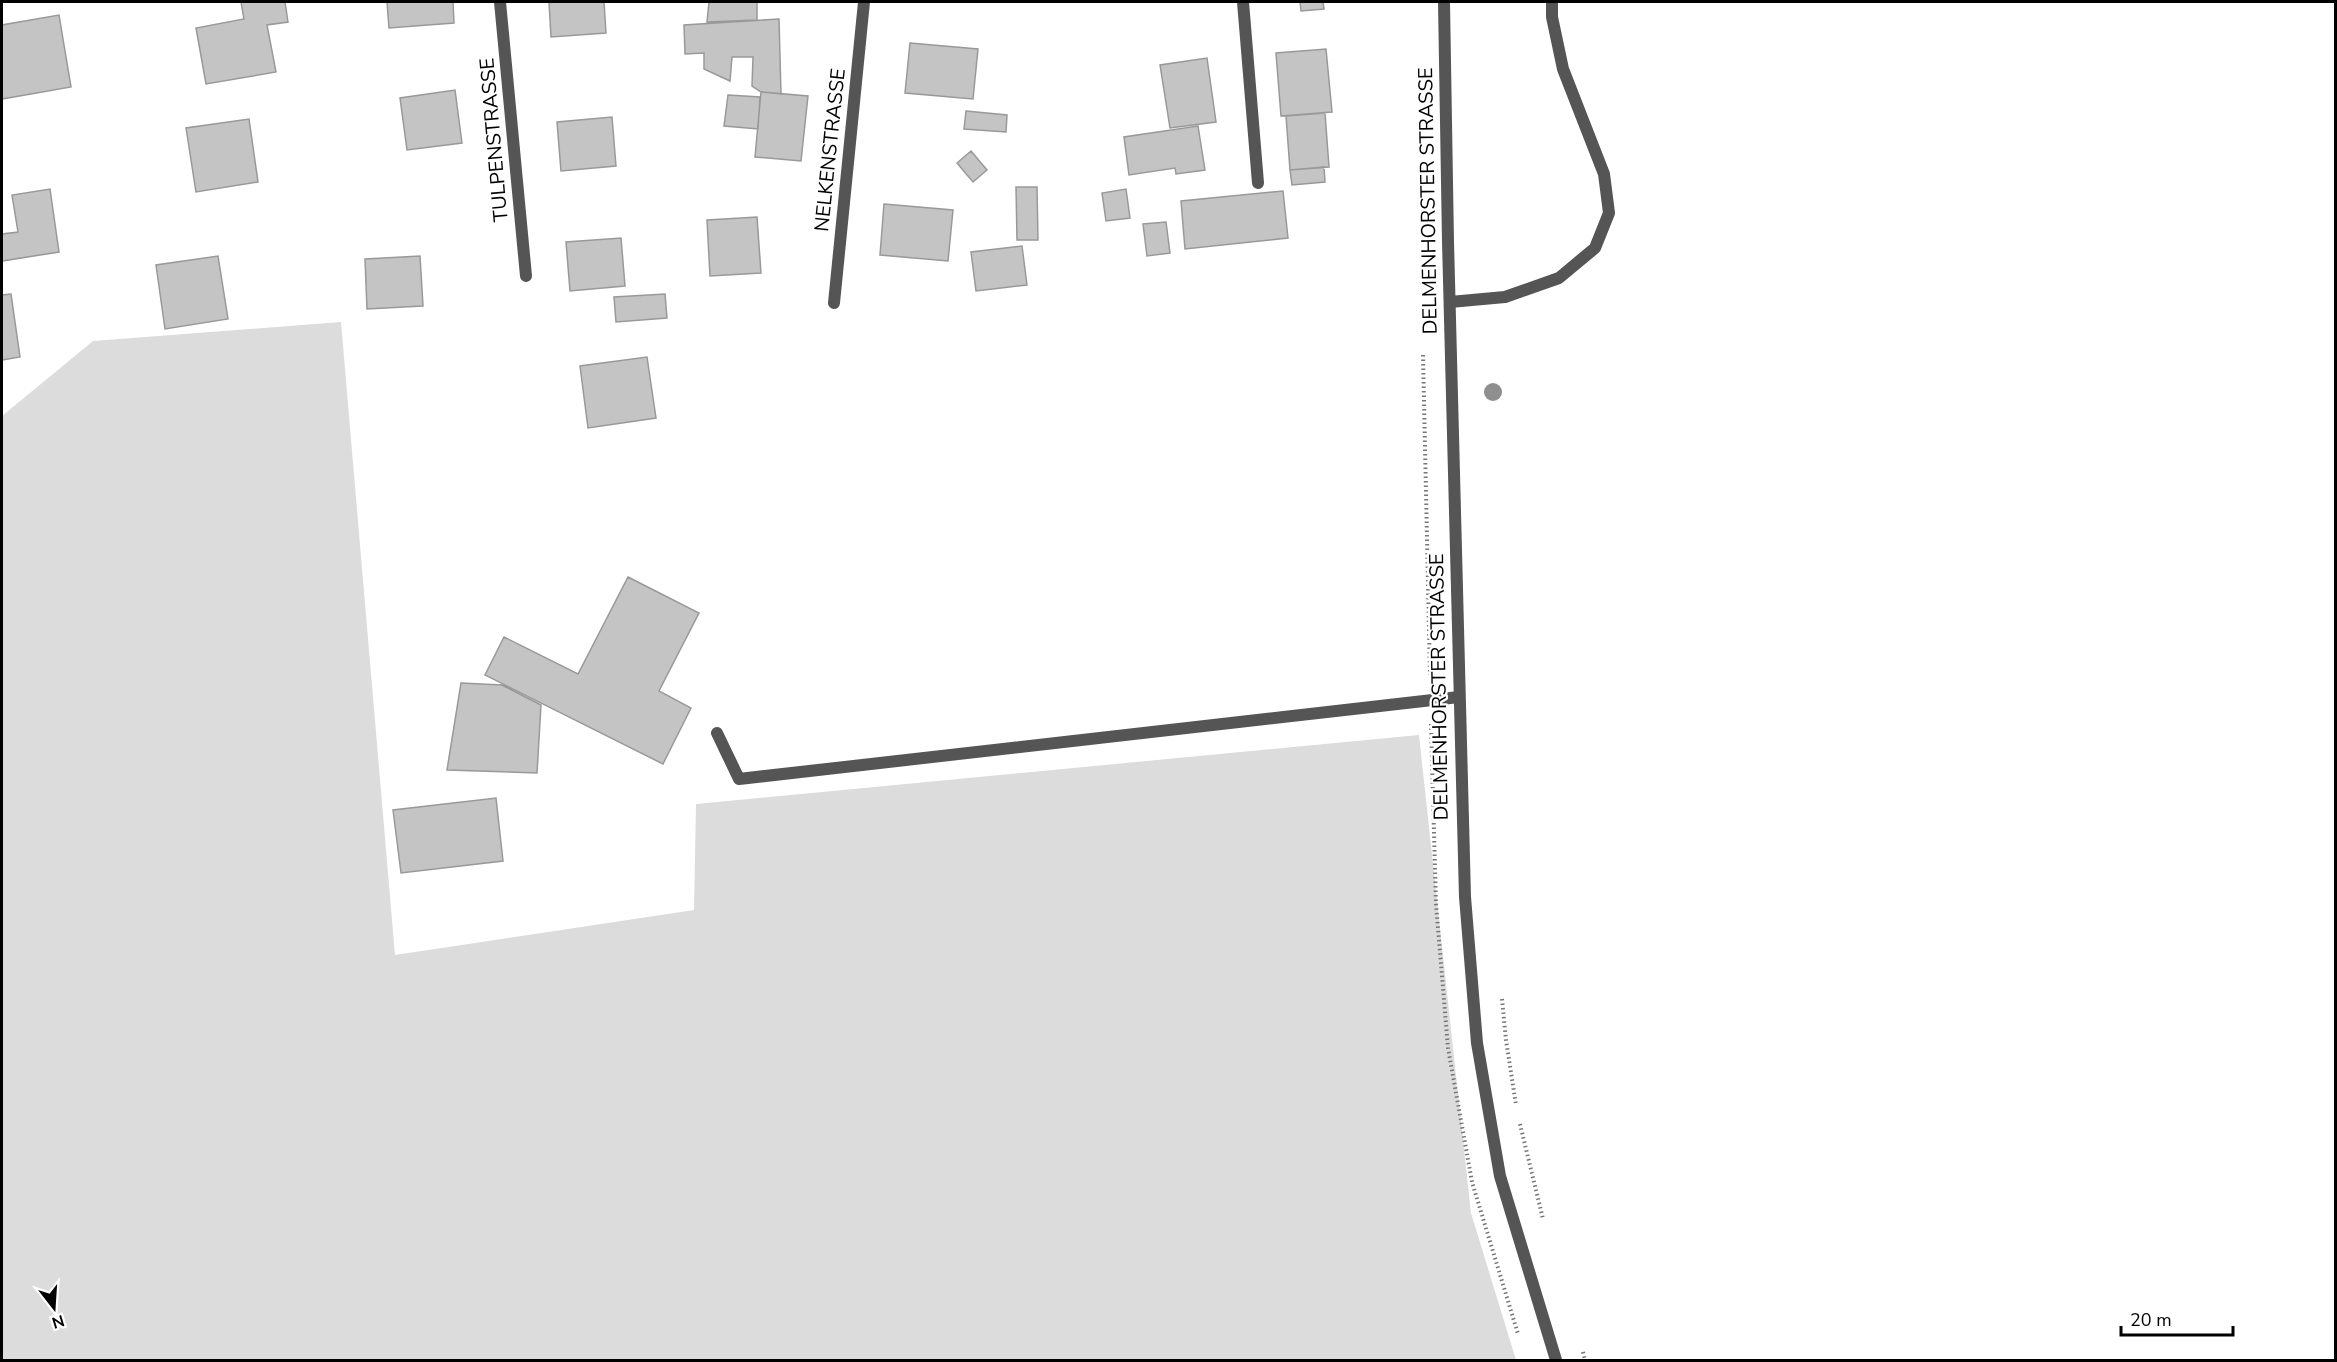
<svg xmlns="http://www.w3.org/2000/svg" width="2337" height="1362" font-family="'Nunito Sans',sans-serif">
<rect width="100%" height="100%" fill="#fff"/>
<path fill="#dcdcdc" d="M341 322 395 955 694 910 696 804 1419 735 1471 1213 1516 1360H2V416L93 341Z"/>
<path fill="#c4c4c4" stroke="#999" stroke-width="1.5" d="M241 2H285L288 22 267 25 276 72 206 84 196 28 244 19Z
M387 2H453L454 23 389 28Z
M549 2H604L606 33 551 37Z
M709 2H757V20L707 22Z
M1300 2H1323L1324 9 1301 11Z
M59 15 71 87 2 99V25Z
M779 19 781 94 761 92 752 86 753 57H732L730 81 704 69V53L685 54 684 25Z
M910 43 978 49 973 99 905 93Z
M1326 49 1332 112 1281 116 1276 53Z
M1207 58 1216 122 1170 128 1160 65Z
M455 90 462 143 407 150 400 98Z
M761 92 808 96 801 161 755 157Z
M728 95 760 97 758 129 724 126Z
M966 111 1007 115 1006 132 964 129Z
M1325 113 1329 167 1290 170 1286 116Z
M612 117 616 166 561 171 557 122Z
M249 119 258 182 196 192 186 128Z
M1198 126 1205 170 1176 174 1175 168 1129 175 1124 137Z
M971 151 987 170 973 182 957 163Z
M1324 167 1325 182 1292 185 1290 170Z
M1016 187H1037L1038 240H1017Z
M50 189 59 252 2 261V234L18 232 12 195Z
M1126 189 1130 218 1106 221 1102 193Z
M1283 191 1288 238 1185 249 1181 201Z
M884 204 953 210 948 261 880 255Z
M757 217 761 273 710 276 707 220Z
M1166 222 1170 253 1147 256 1143 224Z
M621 238 625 286 570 291 566 242Z
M1022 246 1027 285 976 291 971 252Z
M218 256 228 319 165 329 156 265Z
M420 256 423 306 367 309 365 259Z
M11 294 20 357 2 360V295Z
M665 294 667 318 616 322 614 297Z
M647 357 656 418 588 428 580 366Z
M628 577 699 613 659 691 691 708 663 764 485 675 504 637 578 674Z
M461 683 502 685 541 705 537 773 447 770Z
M496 798 503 861 401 873 393 810Z"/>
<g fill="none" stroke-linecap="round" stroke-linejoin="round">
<path stroke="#777" stroke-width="4" stroke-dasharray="1.5 3" stroke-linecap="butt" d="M1423 355 1430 675
M1431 724 1436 904 1448 1048 1472 1182 1518 1334
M1502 999 1506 1040 1516 1105
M1520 1124 1543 1219
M1583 1352 1585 1360"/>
<path stroke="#555" stroke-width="12" d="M717 733 739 779 1459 697"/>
<path stroke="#555" stroke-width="12" d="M500 2 526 276
M1243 2 1258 183
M1450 302 1505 297 1559 278 1595 248 1609 213 1604 174 1563 69 1552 17V2
M834 303 864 2"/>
<path stroke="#555" stroke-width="12" d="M1444 2 1448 242 1465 897 1477 1043 1500 1176 1556 1360"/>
</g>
<circle fill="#8f8f8f" cx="1493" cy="392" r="9"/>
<g text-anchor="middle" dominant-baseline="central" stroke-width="4.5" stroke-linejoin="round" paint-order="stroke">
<g font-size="20" fill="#000" stroke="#fff">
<text transform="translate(494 140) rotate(-95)">TULPENSTRASSE</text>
<text transform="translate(830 150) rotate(-84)">NELKENSTRASSE</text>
<text transform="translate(1428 201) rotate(-91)">DELMENHORSTER STRASSE</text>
<text transform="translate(1439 687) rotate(-91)">DELMENHORSTER STRASSE</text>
</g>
</g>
<rect width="2337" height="1362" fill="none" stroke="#000000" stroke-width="6"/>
<g transform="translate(54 1308) rotate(163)" stroke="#ffffff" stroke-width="4.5" paint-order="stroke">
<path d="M0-4.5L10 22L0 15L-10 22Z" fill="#000000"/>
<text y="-9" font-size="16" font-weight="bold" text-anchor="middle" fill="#000000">N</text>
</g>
<path d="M2121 1326v9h112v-9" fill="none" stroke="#000000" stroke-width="3"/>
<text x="2130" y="1326" font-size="18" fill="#000000" stroke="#ffffff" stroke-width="4.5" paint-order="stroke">20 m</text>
</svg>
